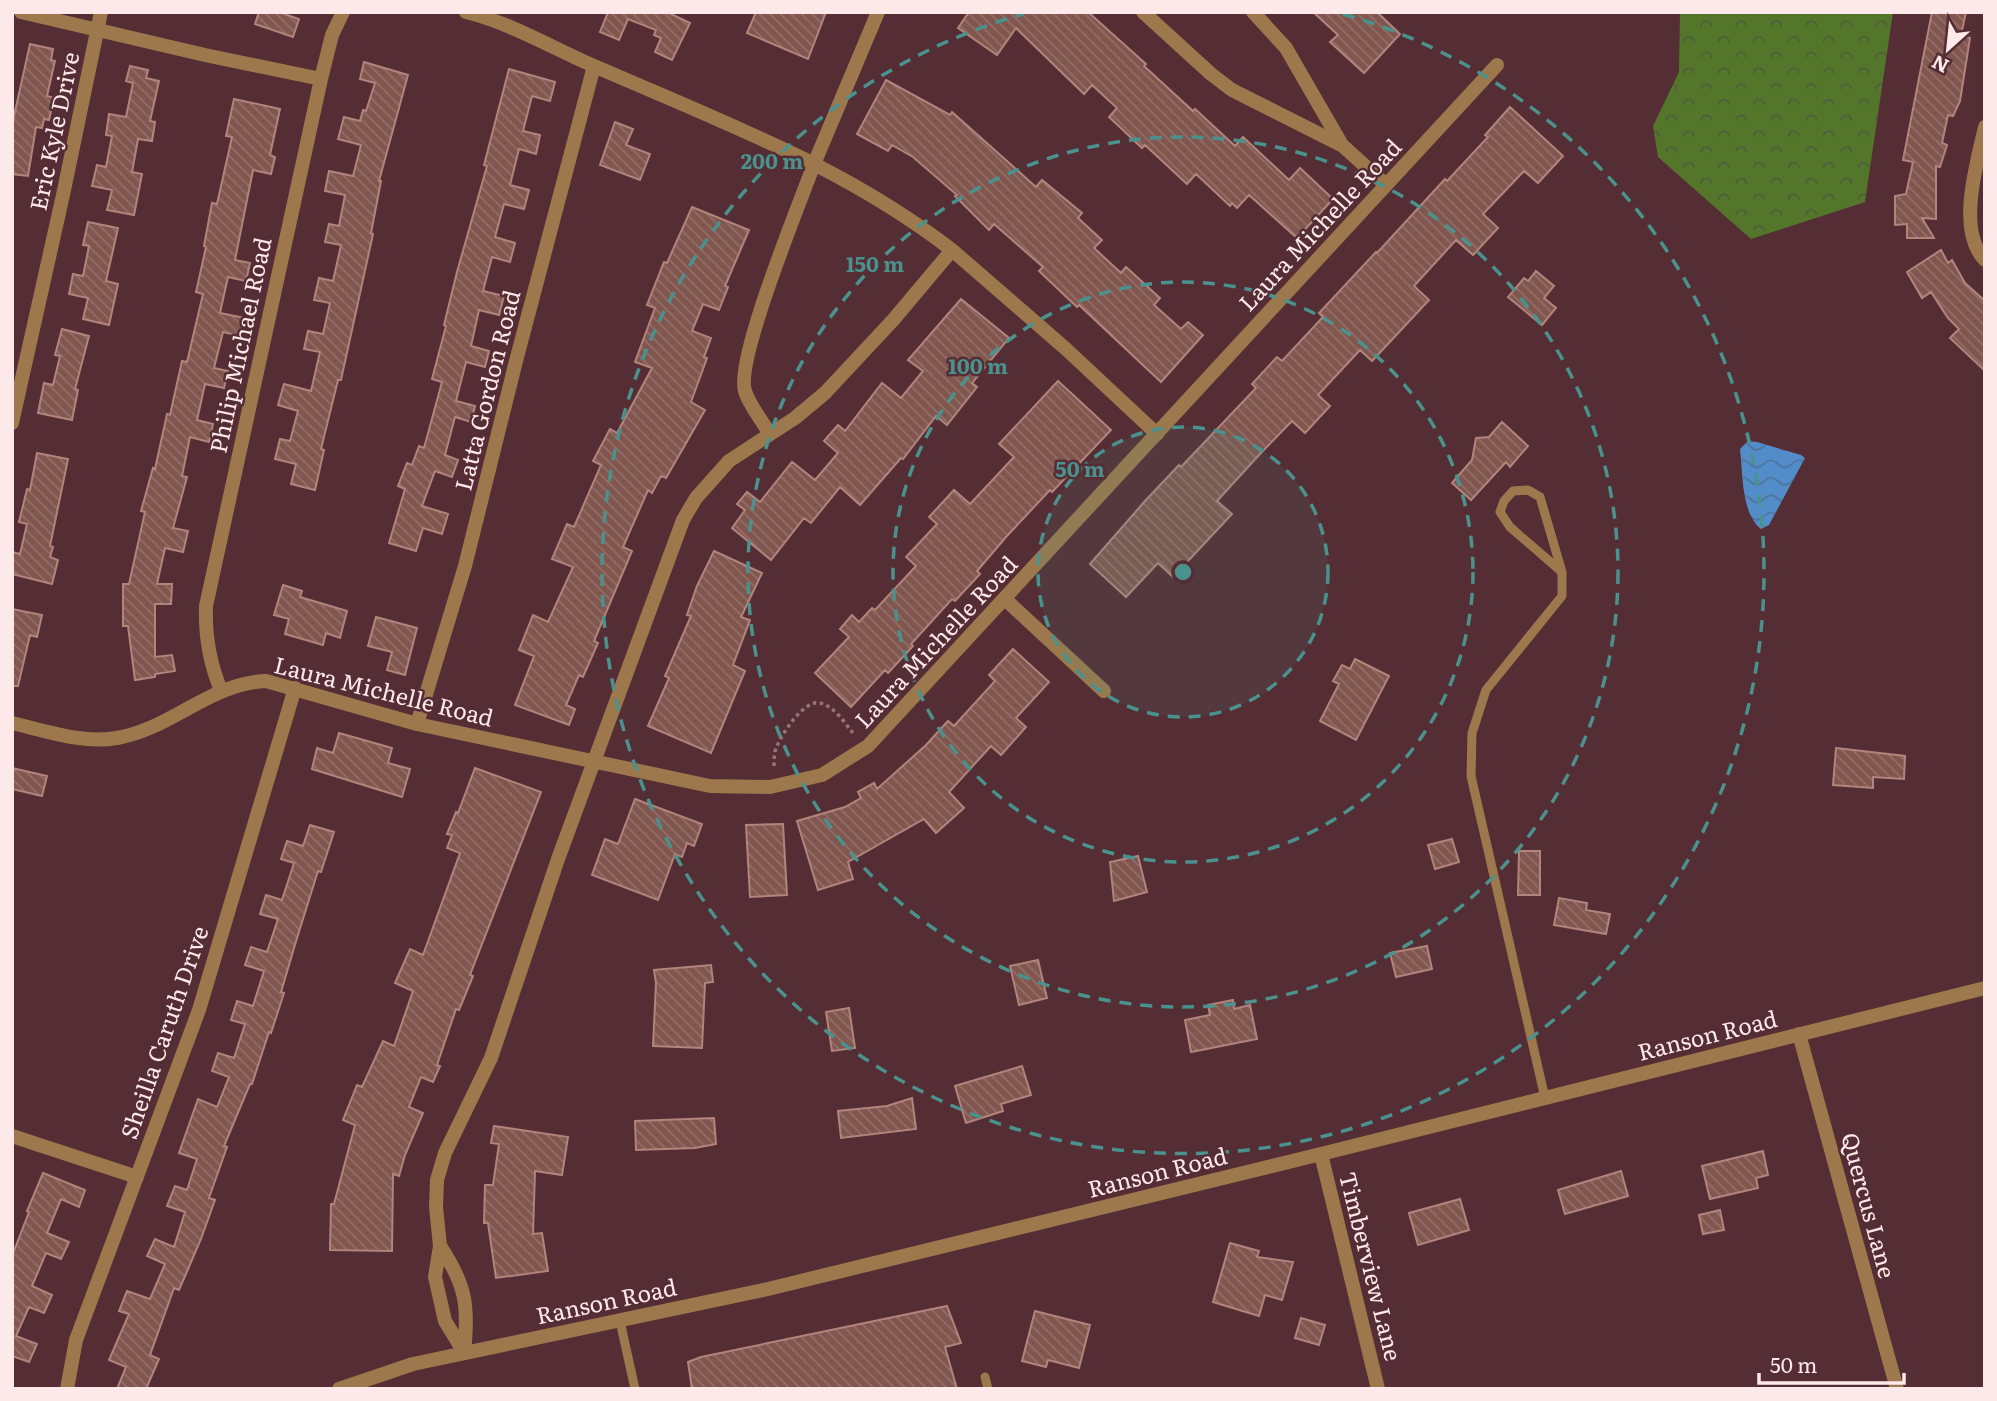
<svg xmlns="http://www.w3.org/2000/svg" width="1997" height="1401" font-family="Literata,serif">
<defs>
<pattern id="forest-crowns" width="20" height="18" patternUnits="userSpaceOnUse" patternTransform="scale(1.75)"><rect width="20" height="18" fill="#54762b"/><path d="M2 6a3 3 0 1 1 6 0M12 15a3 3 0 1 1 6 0" fill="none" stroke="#505c3a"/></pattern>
<pattern id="water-waves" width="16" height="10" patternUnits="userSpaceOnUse" patternTransform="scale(1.75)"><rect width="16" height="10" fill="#528dc9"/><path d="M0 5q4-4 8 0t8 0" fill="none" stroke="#50749b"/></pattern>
<pattern id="building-back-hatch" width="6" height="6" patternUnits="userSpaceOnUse" patternTransform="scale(1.75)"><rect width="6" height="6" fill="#80564e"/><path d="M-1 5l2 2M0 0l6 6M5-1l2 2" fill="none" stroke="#936e68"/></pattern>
</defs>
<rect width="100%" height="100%" fill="#552d34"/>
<path fill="url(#forest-crowns)" d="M1680 12H1893L1865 202 1751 239 1658 157 1653 126 1679 72Z"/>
<path fill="url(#water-waves)" d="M1748 441 1757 442 1801 455 1805 458 1769 525 1761 529C1741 513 1743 474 1740 449Z"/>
<path fill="url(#building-back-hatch)" stroke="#b2847c" stroke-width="2" d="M259 12H279L299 19 293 37 255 24Z
M608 12H667L690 23 672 60 655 52 661 38 654 35 656 30 628 19 619 40 600 32Z
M756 12H826L808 59 747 33Z
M969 12H1088L1146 64 1144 66 1193 111 1195 109 1235 146 1243 137 1289 180 1300 168 1333 199 1297 238 1249 195 1237 208 1232 203 1230 206 1196 174 1187 184 1145 145 1142 148 1109 117 1117 108 1092 85 1084 94 1016 28 997 55 958 28Z
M1313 12H1377L1400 34 1364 73 1330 42 1338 35Z
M1932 12H1966L1961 35 1970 38 1960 101 1953 116 1948 115 1942 143 1947 145 1940 167 1936 166V219L1922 218 1934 238H1907V224L1895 225V196L1906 194 1913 162 1903 160Z
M30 44 53 49 51 60 55 61 47 96 54 98 49 120 44 119 42 128 36 127 28 176 12 174V125Z
M364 62 408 75 379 181H381L371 233 373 234 341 380H338L321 449 324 450 315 490 291 484 296 464 275 459 280 439 290 441 298 411 278 405 284 384 311 391 320 352 304 349 308 331 323 334 330 303 314 300 319 278 333 281 341 245 325 242 329 224 339 226 345 195 325 191 329 171 353 176 361 145 338 139 344 117 360 121 363 110 366 111 375 83 360 79Z
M130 66 148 70 146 78 159 81 150 121 155 122 152 141 138 139 132 172 142 174 134 215 107 210 112 190 92 186 97 165 106 167 112 136 106 135 109 114 126 117 133 83 126 81Z
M509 69 555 82 550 101 532 96 523 131 540 135 536 154 519 149 510 185 529 190 524 209 504 204 495 237 515 243 510 262 492 257 483 291 504 296 499 315 479 310 471 346 489 351 485 367 466 362 456 401 475 406 471 422 455 417 445 455 458 460 452 477 435 471 422 506 448 514 442 534 423 528 416 551 389 543 405 489 398 486 407 463 412 465 419 446 424 448 442 382 432 379 446 326 444 325 457 272 487 166 484 165Z
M886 80 950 115 952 112 1036 187 1042 180 1082 213 1078 218 1102 240 1094 248 1121 273 1126 267 1160 298 1154 305 1181 329 1188 322 1203 335 1161 382 1079 305 1077 307 1059 290 1039 271 1043 267 994 224 989 230 955 196 957 195 913 157 892 145 888 151 857 134Z
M234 99 280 109 270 155 275 157 271 174 253 170 235 260 250 263 246 281 228 277 220 313 245 318 241 336 223 332 214 368 228 371 224 388 205 384 197 420 213 424 209 442 190 437 182 476 187 477 173 528 188 531 183 552 165 548 157 584H172L171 604H155V657L172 655 175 671 155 674V677L135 680 128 626H123V584H129L145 512 141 511 153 468 155 469 167 414 170 415 182 361 187 362 203 294 196 292 206 247 204 246 212 203 217 204 232 137 226 136Z
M1510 107 1563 156 1538 183 1524 171 1483 214 1498 228 1473 255 1456 240 1414 286 1429 300 1372 361 1360 350 1318 395 1330 406 1305 433 1292 421 1259 455 1217 501 1232 514 1173 577 1158 563 1126 597 1090 564 1145 501 1179 465 1181 467 1256 388 1252 384 1277 357 1282 361 1323 317 1319 313 1376 252 1377 253 1445 179 1447 181 1488 137 1485 135Z
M615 122 633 129 626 145 650 154 640 180 600 165Z
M692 207 749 230 725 286 728 287 719 310 703 304 692 331 711 338 704 357 707 358 691 402 705 410 666 478 661 476 652 493 648 490 623 547 632 551 594 641 598 643 583 677 579 675 566 705 575 709 569 725 515 705 534 656 519 650 533 615 548 622 573 567 552 559 567 524 574 527 601 465 593 461 610 429 617 433 652 368 635 362 655 308 647 305 664 262 667 263Z
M88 222 118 228 106 281 118 284 109 325 83 319 88 298 69 294 73 274 83 276 89 246 83 245Z
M1941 250 1948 263 1952 260 1965 283 1985 301V371L1950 338 1959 329 1948 318 1931 292 1922 298 1907 272Z
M1536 271 1554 286 1544 298 1556 308 1542 325 1508 297 1524 278 1528 281Z
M961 299 1009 338 972 383 977 387 947 425 936 416 903 459 901 458 860 505 840 487 811 523 804 518 771 560 732 528 745 510 737 504 747 492 760 502 792 462 815 480 838 453 824 441 838 425 845 431 882 383 901 398 923 371 908 360Z
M62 329 89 336 75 389 78 390 72 420 38 413 44 383 53 385 60 356 55 355Z
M1058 381 1111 430 1052 492 1050 490 1006 537 977 571 980 574 955 601 952 599 911 644 913 646 888 673 885 670 851 707 815 673 849 637 840 629 852 615 859 622 872 608 875 610 916 566 906 557 937 524 929 517 954 490 970 504 1014 457 999 444Z
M1502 422 1528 446 1510 467 1506 462 1471 500 1452 483 1472 460 1476 438 1489 437Z
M37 453 68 459 50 546 53 547 50 557 58 560 52 584 12 574V552L20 554 27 524 19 522 27 489 30 490Z
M714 551 762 573 741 617 750 620 733 665 745 671 711 753 648 726 669 678 665 676 691 616 687 615 697 586Z
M283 585 302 591 300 597 347 611 340 638 326 633 323 645 285 634 289 619 274 615Z
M12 609 42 615 37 637 30 635 18 686H12Z
M376 617 417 628 405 675 387 670 392 652 368 646Z
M1013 649 1049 682 1016 718 1026 727 1001 755 991 746 949 792 964 808 936 833 924 819 848 862 853 879 818 890 797 821 845 807 861 798 858 792 874 783 877 789 926 745 948 721 954 726 995 681 989 675Z
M1355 659 1389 676 1356 740 1320 721 1339 684 1333 681 1342 665 1350 669Z
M339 733 392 748 388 763 410 769 402 797 312 769 317 748 333 753Z
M1836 748 1905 756 1904 779 1873 777V788L1833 785Z
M12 768 47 776 42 796 12 789Z
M475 768 541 792 470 975 473 976 459 1010 456 1009 437 1065 440 1066 433 1082 421 1077 409 1107 423 1113 405 1155 399 1176 393 1174 392 1251 330 1250 331 1204H334L355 1125 343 1120 357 1085 362 1087 383 1041 394 1046 413 991 395 983 410 949 423 955 460 853 447 848 452 835 447 834 456 812 458 813Z
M635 799 702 824 694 846 687 843 682 857 675 854 658 900 592 875 605 839 618 844Z
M783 824 787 895 750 897 746 825Z
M310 825 334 832 321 872 318 871 297 938 281 992 284 993 271 1033 269 1032 252 1084H250L224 1146 227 1147 209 1198 215 1200 201 1239 179 1290 174 1288 150 1355 159 1359 146 1389H117L126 1367 109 1360 129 1314 119 1311 127 1291 150 1299 165 1264 147 1256 155 1239 174 1247 185 1212 167 1206 175 1186 187 1190 197 1159 179 1153 198 1099 217 1107 229 1077 212 1071 218 1053 234 1058 245 1024 231 1020 237 1001 253 1006 264 971 245 965 251 947 267 952 278 919 260 914 266 895 282 900 294 863 281 859 287 841 303 846Z
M1452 839 1459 862 1435 869 1428 845Z
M1519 851H1540V895H1518Z
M1138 856 1147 892 1114 901 1110 862Z
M1559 898 1587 903 1586 910 1610 914 1606 934 1554 925Z
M1427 946 1432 969 1396 977 1390 953Z
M1038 960 1047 998 1019 1005 1010 966Z
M711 965 713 982 705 983 702 1048 653 1046 656 983 654 970Z
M1233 1000 1234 1009 1250 1005 1257 1039 1191 1052 1185 1020 1210 1015 1208 1005Z
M849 1008 855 1048 832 1051 826 1012Z
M1022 1066 1031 1095 1001 1104 1003 1111 966 1123 955 1086Z
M912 1098 916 1129 841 1138 838 1111 887 1106Z
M714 1118 716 1144 695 1148 636 1150 635 1121Z
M494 1126 568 1137 562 1175 535 1171 533 1234 542 1233 548 1271 496 1278 488 1223H484L485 1185H493L499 1144 491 1143Z
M1763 1151 1768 1175 1756 1178 1758 1188 1710 1199 1702 1166Z
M1621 1171 1628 1196 1565 1214 1558 1190Z
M43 1173 85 1190 79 1207 61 1199 47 1233 69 1242 61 1259 46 1253 32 1286 52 1295 44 1313 29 1307 16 1336 37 1344 29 1362 12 1356V1256L29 1212 27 1211Z
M1460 1199 1469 1230 1418 1245 1409 1213Z
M1720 1210 1724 1230 1703 1234 1699 1215Z
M1230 1243 1259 1251 1257 1257 1293 1262 1282 1300 1265 1295 1259 1316 1213 1302Z
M947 1306 961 1343 945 1347 957 1389H692L688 1362 701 1357Z
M1035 1311 1090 1325 1079 1368 1048 1360 1046 1367 1022 1361Z
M1301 1318 1325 1325 1319 1345 1295 1338Z"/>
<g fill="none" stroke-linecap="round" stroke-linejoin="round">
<path stroke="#96757a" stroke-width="3.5" stroke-dasharray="3.5 3.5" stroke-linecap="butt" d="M774 766C774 758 774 751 778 744 783 732 805 699 820 703 834 706 844 722 853 733"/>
<path stroke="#9d784c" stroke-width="9" d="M1545 1098 1471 776 1472 733 1486 690 1562 596V572L1540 497 1528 490 1513 491 1504 501 1500 512 1510 527 1562 572
M620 1321 635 1389
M985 1377 988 1389"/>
<path stroke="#9d784c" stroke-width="14" d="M21 12 205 55 321 79
M466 12C511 23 552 48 594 66 668 98 742 128 814 164 800 203 735 360 745 391 749 405 762 420 769 433
M878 12 814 164C863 189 909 217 952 250
M1143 12 1211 74 1232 90 1343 146 1386 185
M1253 12 1286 48 1342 145
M1985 127C1977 163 1956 231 1985 260
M12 423 63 195 101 12
M1005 599 1104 691
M221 690C210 664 205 635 206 606L321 79 332 35 343 12
M12 723C47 731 82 744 117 738 171 729 210 683 266 681L417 724 710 786 770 787 822 775 868 746 1497 65
M417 724 465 566 516 361 594 66
M1799 1034 1897 1389
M12 1136 137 1177
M1321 1154 1378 1389
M440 1246C466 1285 469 1306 464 1352
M464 1352 445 1321 435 1277 440 1246 436 1207 437 1180 445 1153 491 1058 558 859 683 520 696 498 729 461 795 418 825 393 894 319 952 250 1066 349 1157 434
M67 1389 76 1340 199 1010 295 688"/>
<path stroke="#9d784c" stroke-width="14" d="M339 1389 413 1364 768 1289 1321 1154 1985 988"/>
</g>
<circle cx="1183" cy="572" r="145" fill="#4a928d" fill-opacity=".12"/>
<g fill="none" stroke="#4a928d" stroke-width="3.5" stroke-dasharray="12 9">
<circle cx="1183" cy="572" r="145"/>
<circle cx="1183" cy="572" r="290"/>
<circle cx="1183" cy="572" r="435"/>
<path d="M1343 14A581 581 0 1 1 1023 14"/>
</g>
<g text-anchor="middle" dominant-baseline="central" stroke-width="5" stroke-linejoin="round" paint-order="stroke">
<g font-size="23" fill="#fde8ea" stroke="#552d34">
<text transform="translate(53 131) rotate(-78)">Eric Kyle Drive</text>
<text transform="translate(1319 224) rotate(-47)">Laura Michelle Road</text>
<text transform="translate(239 345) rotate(-78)">Philip Michael Road</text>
<text transform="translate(486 390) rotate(-76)">Latta Gordon Road</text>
<text transform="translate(935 641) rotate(-47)">Laura Michelle Road</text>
<text transform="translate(384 690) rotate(14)">Laura Michelle Road</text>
<text transform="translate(163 1032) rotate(-71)">Sheilla Caruth Drive</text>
<text transform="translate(1707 1034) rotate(-14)">Ranson Road</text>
<text transform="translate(1157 1171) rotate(-14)">Ranson Road</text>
<text transform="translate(1870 1205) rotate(75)">Quercus Lane</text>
<text transform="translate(1372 1266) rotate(76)">Timberview Lane</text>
<text transform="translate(606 1300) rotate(-12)">Ranson Road</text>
</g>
</g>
<circle cx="1183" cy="572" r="10" fill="#4a928d" stroke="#552d34" stroke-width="3.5"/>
<g font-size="21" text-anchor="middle" font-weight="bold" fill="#4a928d" stroke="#552d34" stroke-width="5" stroke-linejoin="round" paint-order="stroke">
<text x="772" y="169">200 m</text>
<text x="875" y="272">150 m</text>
<text x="978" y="374">100 m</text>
<text x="1080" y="477">50 m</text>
</g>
<rect width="1997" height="1401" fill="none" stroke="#fde8ea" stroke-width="28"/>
<g transform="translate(1948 49) rotate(207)" stroke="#552d34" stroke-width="5" paint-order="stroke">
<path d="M0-5L12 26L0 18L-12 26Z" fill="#fde8ea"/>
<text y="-10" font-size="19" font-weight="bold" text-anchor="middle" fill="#fde8ea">N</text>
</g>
<path d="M1759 1373v10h145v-10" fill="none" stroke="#fde8ea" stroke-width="3.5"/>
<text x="1770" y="1373" font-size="21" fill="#fde8ea" stroke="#552d34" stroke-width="5" paint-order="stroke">50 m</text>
</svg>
